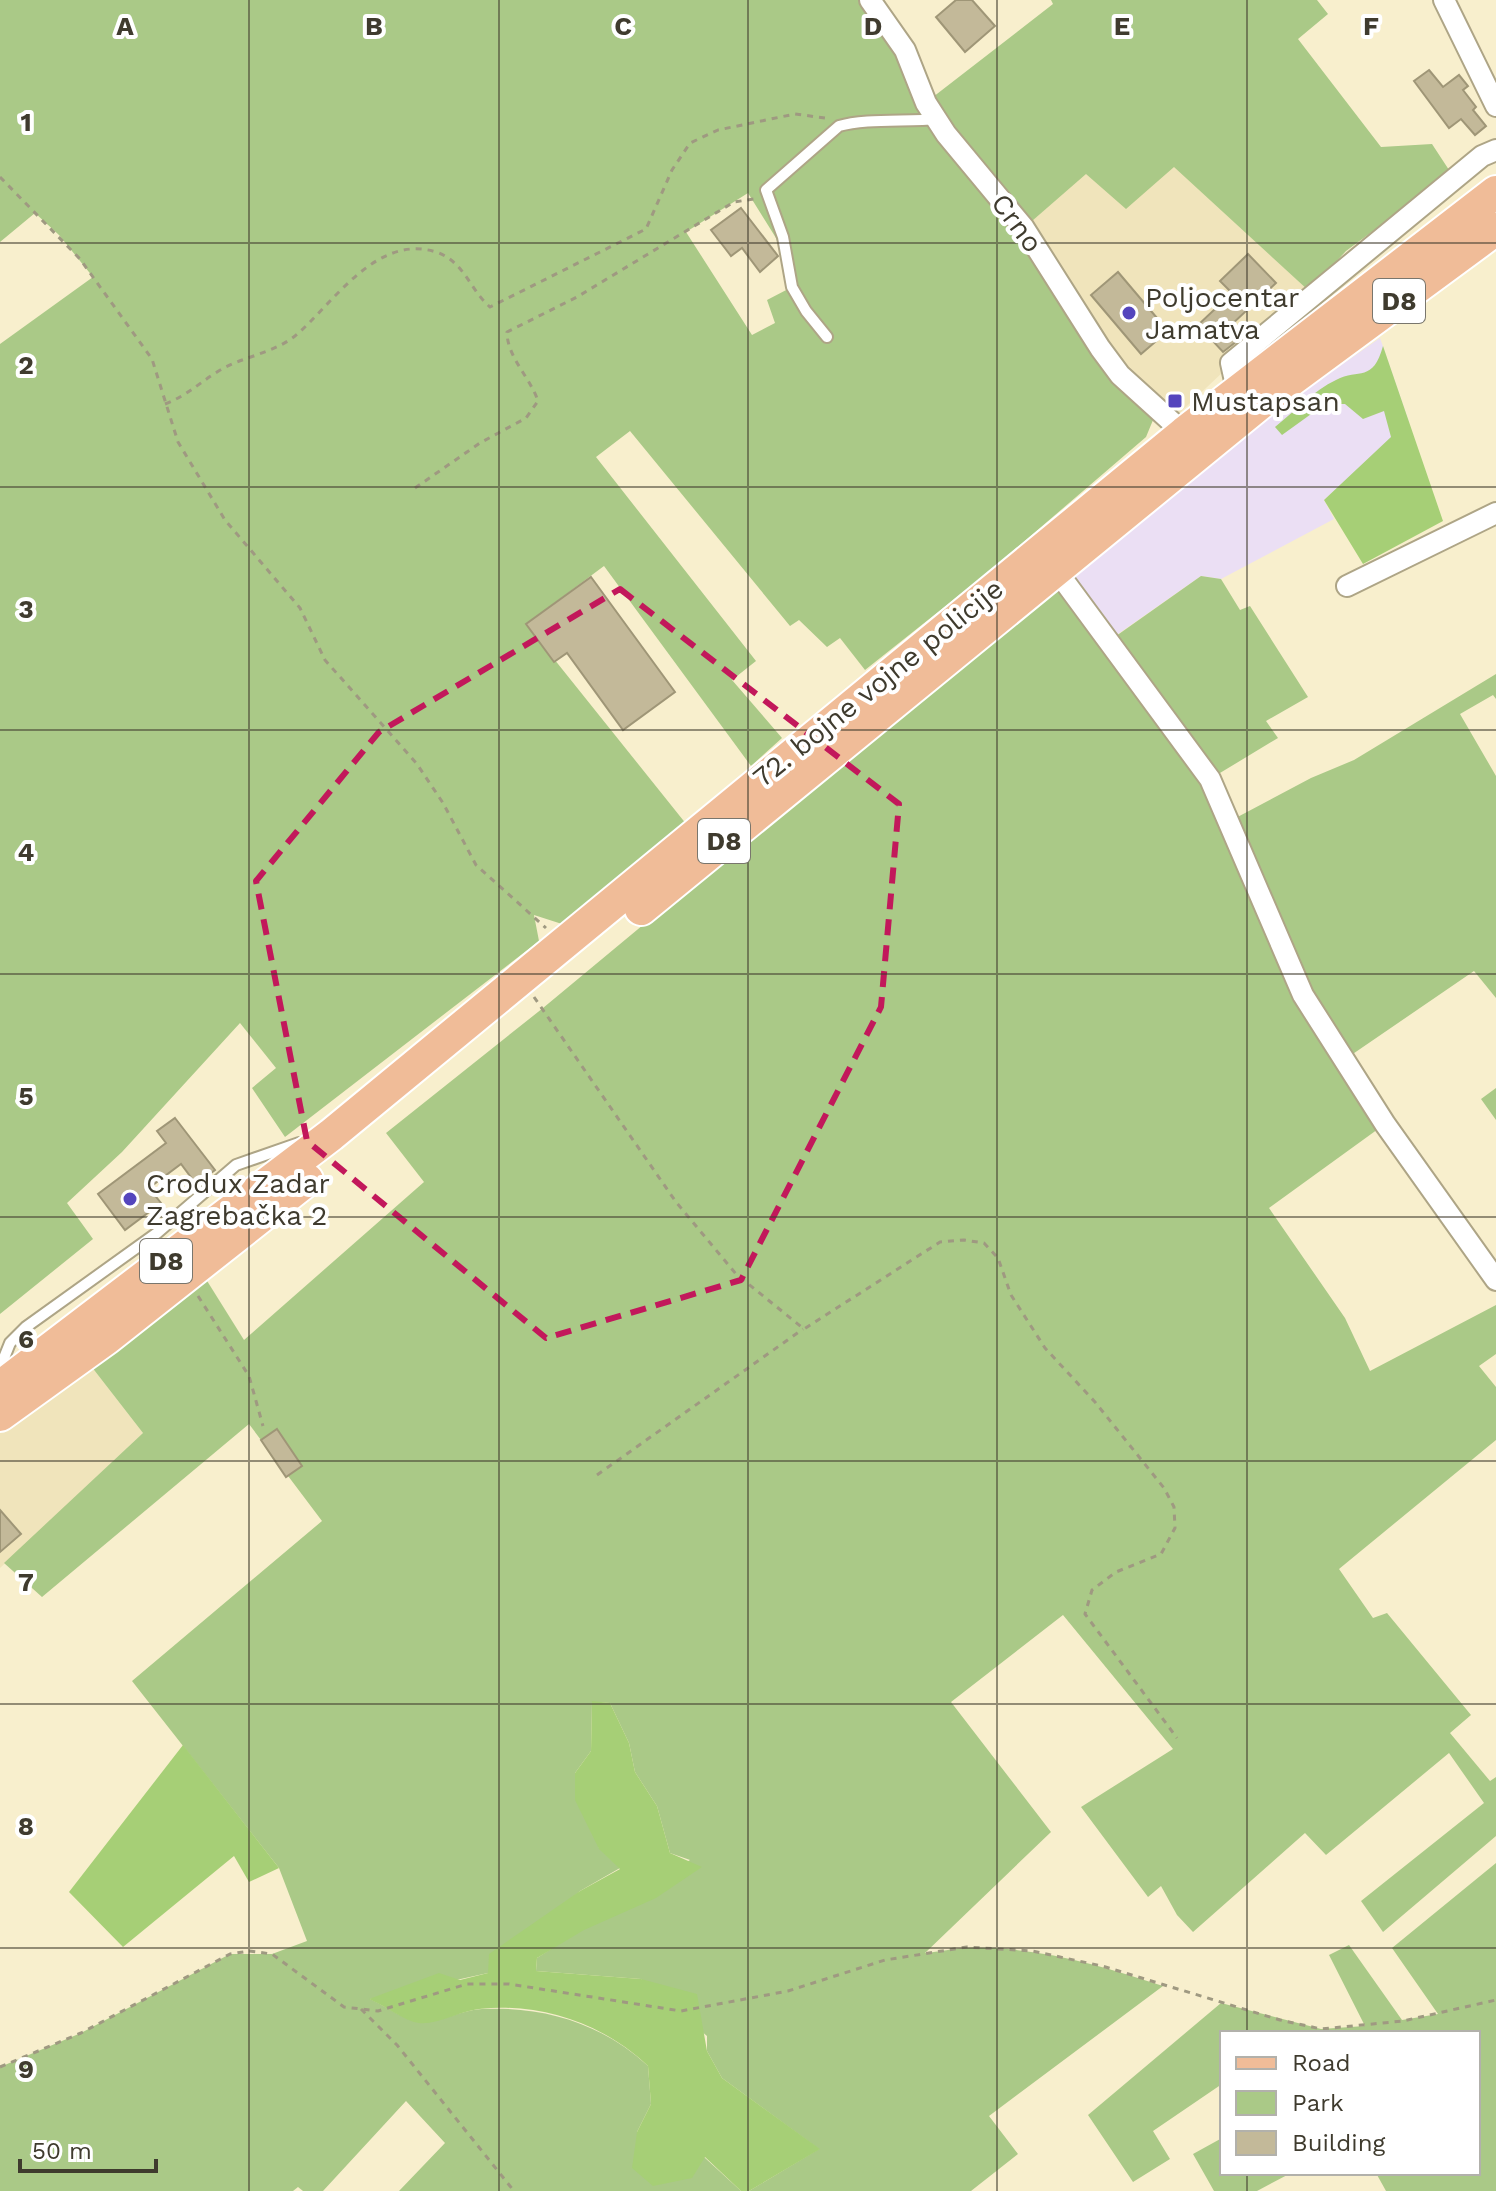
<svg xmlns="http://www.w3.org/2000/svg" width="1496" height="2191" font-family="'Work Sans',sans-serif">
<rect width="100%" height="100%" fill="#f8efcd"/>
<path fill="#f0e4bb" d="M1174 166 1309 291 1171 421 1120 375 1024 228 1086 173Z
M91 1366 143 1433 0 1568V1431Z"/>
<path fill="#ebdff4" d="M1380 338 1409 422 1324 500 1334 519 1221 579 1201 576 1108 641 1062 577 1236 438Z"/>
<path fill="#aac987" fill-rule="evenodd" d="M0 0H865L933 97 1053 4 1051 0H1317L1328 14 1298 39 1381 147 1432 144 1451 173 1346 251 1309 291 1174 167 1126 209 1086 174 1024 228 1068 299 1158 408 1146 437 991 570 865 670 840 638 827 647 799 620 790 626 630 431 596 457 756 661 732 680 782 738 751 766 604 566 526 624 695 835 562 924 534 915 539 941 285 1137 252 1088 276 1068 240 1023 122 1152 67 1203 93 1239 0 1314V344L93 277 59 235 35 213 0 242ZM748 193 776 238 792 287 767 300 775 323 752 335 686 232Z
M1201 576 1221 579 1240 610 1250 606 1308 697 1266 721 1278 738 1210 779 1230 821 1311 778 1354 760 1496 674V699L1493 695 1460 714 1496 776V998L1474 971 1344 1060 1385 1124 1269 1208 1345 1318 1370 1371 1496 1305V1354L1479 1366 1496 1387V1440L1339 1569 1373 1618 1387 1613 1471 1715 1450 1733 1490 1781 1496 1777V1836L1383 1932 1361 1901 1484 1803 1449 1753 1326 1855 1305 1833 1193 1932 1177 1915 1161 1886 1148 1897 1081 1807 1173 1749 1063 1615 951 1702 1051 1832 925 1953C939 1952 954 1948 968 1948 1036 1946 1100 1965 1163 1986L989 2116 1018 2154 971 2191H749L819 2149 722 2078 707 2051V2036L641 1979 536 1971 537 1958 690 1860 670 1853 657 1806 635 1772 629 1743 610 1703 592 1702 591 1751 575 1773 599 1848 620 1868 580 1891 488 1973 370 1999C384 2005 407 2022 421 2022 441 2022 462 2010 482 2009 545 2006 603 2024 648 2066L651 2104 637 2132 704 2157 741 2191H399L445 2143 406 2101 323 2191H303L298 2187 293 2191H0V2067L81 2033 230 1954H272L307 1941 279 1868 132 1681 322 1521 249 1424 42 1597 4 1563 143 1433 91 1366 204 1276 244 1340 424 1182 386 1133 543 1008 1062 577 1109 641Z
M1496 1088V1120L1481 1099Z
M1496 1863V2191H1386L1376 2173H1478V2033H1222V2084L1153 2131 1170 2159 1133 2182 1088 2115 1221 2003 1321 2029 1365 2026 1329 1955 1349 1945 1402 2020 1438 2014 1392 1948Z
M1222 2138V2173H1291L1257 2191H1214L1193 2154Z"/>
<path fill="#a6cf76" d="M1383 346 1443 521 1363 564 1324 500 1391 437 1384 411 1363 419 1345 404H1325L1282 435 1275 427C1294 412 1314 390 1336 380 1359 368 1373 383 1383 346Z
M592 1701 610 1703 629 1743 635 1772 657 1806 670 1853 702 1867 656 1898 584 1930 537 1958 536 1971 641 1979 697 1994 707 2051 722 2078 820 2149 749 2191H741L705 2157 692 2178 653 2186 632 2168 637 2132 651 2104 648 2066C604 2024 541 2002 479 2009 461 2011 437 2025 419 2023 404 2021 384 2005 369 1999L439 1973 460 1980 488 1973 489 1954 580 1891 620 1869 599 1849 575 1800V1773L591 1751Z
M183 1745 279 1868 249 1882 234 1856 123 1947 69 1892Z"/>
<path fill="#c3b999" stroke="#9f9677" stroke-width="2" d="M956 0H972L995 26 965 52 936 17Z
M1429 70 1443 87 1459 75 1468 86 1463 90 1476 107 1473 110 1486 126 1475 135 1461 119 1449 128 1414 81Z
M741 208 778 256 760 272 742 248 731 256 711 230Z
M1248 254 1276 283 1230 326 1241 338 1223 352 1198 325 1232 293 1220 281Z
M1118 272 1168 331 1141 354 1091 295Z
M591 577 675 692 623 730 567 653 554 662 526 624Z
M175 1118 215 1170 196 1184 181 1164 149 1188 161 1203 125 1230 98 1194 166 1143 157 1131Z
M277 1429 302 1466 286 1477 261 1440Z
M0 1510 21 1534 0 1552Z"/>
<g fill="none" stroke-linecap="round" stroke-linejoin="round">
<g stroke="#aea586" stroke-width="14">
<path id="service" d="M827 337 806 311 792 287 783 237 766 190 839 126C865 118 907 122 937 119
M0 1368 10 1343 26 1327 157 1233 236 1165 299 1143"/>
</g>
<g stroke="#aea586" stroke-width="24">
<path id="minor" d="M870 0 905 50 926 103 946 134 1024 228 1100 348 1120 375 1184 433
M1444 0 1496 106
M1237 390 1231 363 1482 156 1496 150
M1056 570 1210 779 1303 995 1385 1124 1496 1280
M1347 586 1496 513"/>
</g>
<g stroke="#fff" stroke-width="36">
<path id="primary" d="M641 909 1269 396 1496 229
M0 1387 331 1135 1184 433 1496 192
M0 1415 107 1338 307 1180"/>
</g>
<path stroke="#9f9981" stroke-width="3" stroke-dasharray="6 6" stroke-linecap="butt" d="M0 177 80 259 152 359 178 442 225 520 300 608 325 660 417 764 443 803 476 865 546 928
M165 404C186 396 198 384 217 372 240 357 272 354 295 336 333 304 376 233 436 252 464 261 470 290 490 307L646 229 672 170 690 143 718 130 795 114 825 118
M415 488 480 443 526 418 538 401C530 377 507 357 507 332L577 297 734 202 754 199
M534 997 676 1202 736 1274 804 1329 940 1242 964 1240 984 1243 998 1258 1011 1295 1045 1348 1095 1402 1164 1488 1174 1507 1175 1528 1161 1554 1116 1572 1092 1590 1085 1614 1177 1738
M198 1296 249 1376 263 1426
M597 1475 803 1329
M361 2009 397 2045 514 2191
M0 2067 81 2033 230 1954 249 1951 272 1954 344 2007 378 2011 467 1984H509L681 2011 788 1991 885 1960 967 1947 1032 1951 1102 1966 1280 2020 1321 2029 1403 2021 1496 2000"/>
<use href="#service" stroke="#fff" stroke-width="10"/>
<use href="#minor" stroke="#fff" stroke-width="20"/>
<use href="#primary" stroke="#f0bc98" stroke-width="32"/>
</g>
<path fill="none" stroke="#c2185b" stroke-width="6" stroke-dasharray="16 10" stroke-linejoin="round" d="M620 589 899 804 881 1007 741 1280 546 1338 307 1141 256 881 379 732Z"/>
<path fill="none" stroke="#3f3b2e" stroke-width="2" stroke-opacity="0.55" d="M249 0V2191M499 0V2191M748 0V2191M997 0V2191M1247 0V2033M0 243H1496M0 487H1496M0 730H1496M0 974H1496M0 1217H1496M0 1461H1496M0 1704H1496M0 1948H1496M1247 2173V2191"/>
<g fill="#5445bd" stroke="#fff" stroke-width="3">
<circle cx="1129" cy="313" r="8"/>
<rect x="1167" y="393" width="16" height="16" rx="4"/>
<circle cx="130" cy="1199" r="8"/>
</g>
<g text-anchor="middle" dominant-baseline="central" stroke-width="8" stroke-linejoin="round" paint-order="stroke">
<g fill="#fff" stroke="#79766d" stroke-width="2">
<rect x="1373" y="279" width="52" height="44" rx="6"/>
<rect x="698" y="819" width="52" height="44" rx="6"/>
<rect x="140" y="1239" width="52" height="44" rx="6"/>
</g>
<g font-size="26" font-weight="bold" fill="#3f3b2e">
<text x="1399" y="301">D8</text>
<text x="724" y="841">D8</text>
<text x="166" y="1261">D8</text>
</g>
<g font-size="28" fill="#3f3b2e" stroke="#fff">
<text transform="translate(1017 223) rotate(53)">Crno</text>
<text transform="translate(878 683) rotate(-39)">72. bojne vojne policije</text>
</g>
<g font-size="28" fill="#3f3b2e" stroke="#fff" text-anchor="start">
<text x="1145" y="297">Poljocentar<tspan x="1145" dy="32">Jamatva</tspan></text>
<text x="1191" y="401">Mustapsan</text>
<text x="146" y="1183">Crodux Zadar<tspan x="146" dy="32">Zagrebačka 2</tspan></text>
</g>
</g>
<g font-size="26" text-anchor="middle" font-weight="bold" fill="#3f3b2e" stroke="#fff" stroke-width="8" stroke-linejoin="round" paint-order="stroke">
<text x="125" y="35">A</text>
<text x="374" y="35">B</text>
<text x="623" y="35">C</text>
<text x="873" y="35">D</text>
<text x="1122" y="35">E</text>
<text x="1371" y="35">F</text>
<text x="26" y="131">1</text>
<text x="26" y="374">2</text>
<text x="26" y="618">3</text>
<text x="26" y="861">4</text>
<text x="26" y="1105">5</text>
<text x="26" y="1348">6</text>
<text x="26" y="1591">7</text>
<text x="26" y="1835">8</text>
<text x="26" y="2078">9</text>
</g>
<rect x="1220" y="2031" width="260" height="144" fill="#ffffff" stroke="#b2b1ab" stroke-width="2"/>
<rect x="1236" y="2057" width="40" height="12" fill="#f0bc98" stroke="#b2b1ab" stroke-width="2"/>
<text x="1292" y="2071" font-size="24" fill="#3f3b2e">Road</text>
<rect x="1236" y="2091" width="40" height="24" fill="#aac987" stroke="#b2b1ab" stroke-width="2"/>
<text x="1292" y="2111" font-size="24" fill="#3f3b2e">Park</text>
<rect x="1236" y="2131" width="40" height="24" fill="#c3b999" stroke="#b2b1ab" stroke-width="2"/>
<text x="1292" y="2151" font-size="24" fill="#3f3b2e">Building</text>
<path d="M20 2159v12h136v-12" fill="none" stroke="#3f3b2e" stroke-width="4"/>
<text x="32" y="2159" font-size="24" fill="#3f3b2e" stroke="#ffffff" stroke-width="6" paint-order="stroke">50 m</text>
</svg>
